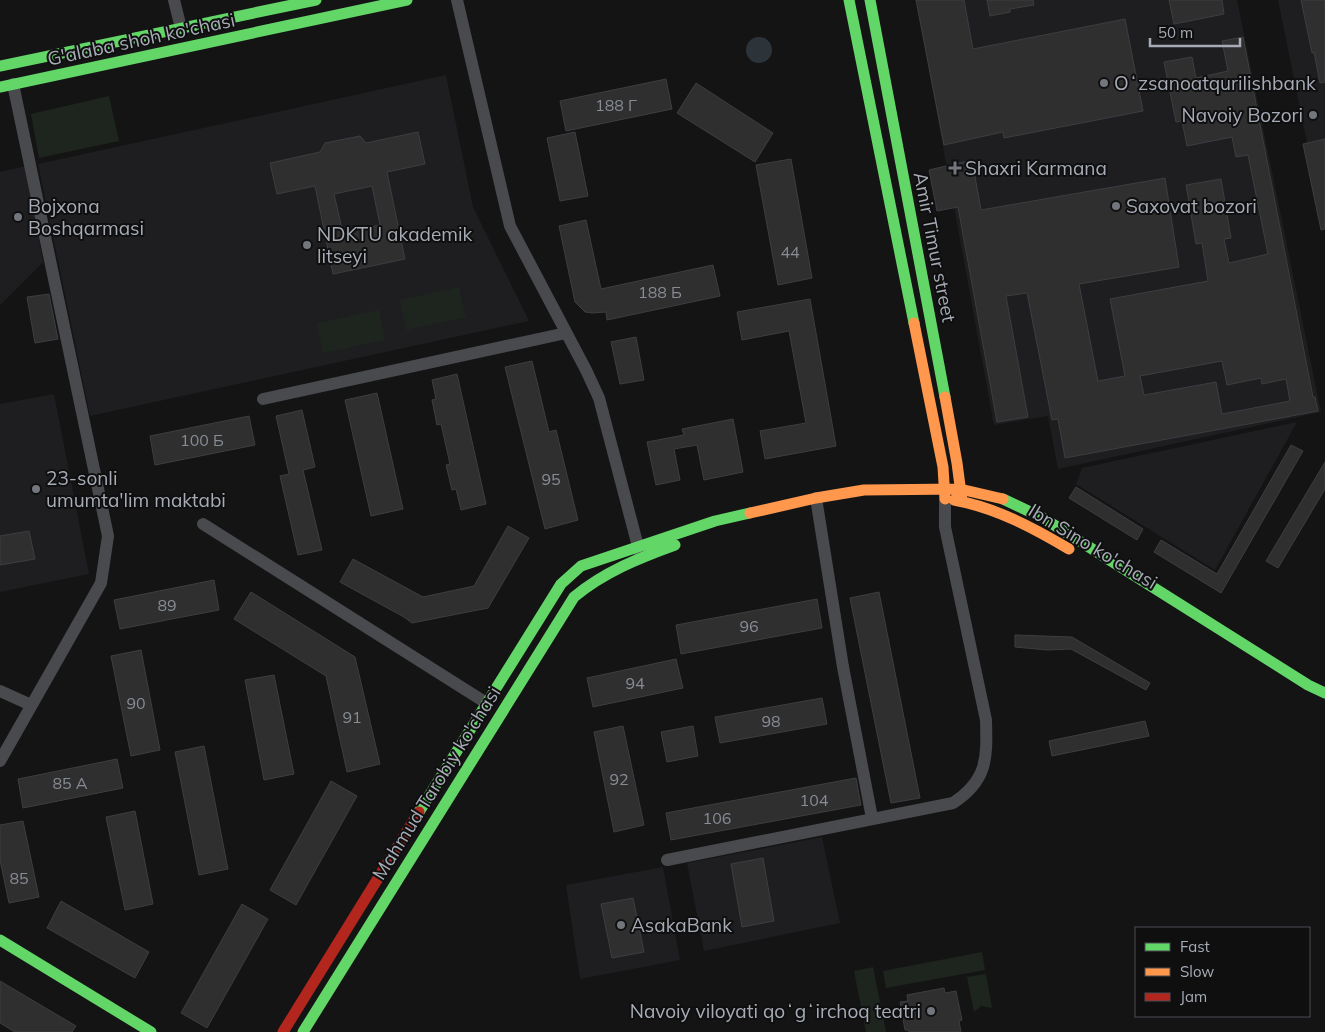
<svg xmlns="http://www.w3.org/2000/svg" width="1325" height="1032" font-family="Mulish,sans-serif">
<rect width="100%" height="100%" fill="#141415"/>
<path fill="#1e1e20" d="M916 0H1237L1321 412 1058 469 1048 416 994 425Z
M1278 0H1325V231Z
M446 75 473 207 529 321 90 416 38 164Z
M26 166 43 262 0 305V172Z
M54 394 89 574 0 592V404Z
M1297 422 1215 570 1076 484 1082 468Z
M822 837 840 923 704 951 687 863Z
M663 867 680 960 580 979 566 885Z"/>
<path fill="#1e251f" d="M109 96 119 141 39 158 31 114Z
M459 287 466 317 406 330 400 300Z
M379 310 385 340 323 353 317 323Z
M982 952 985 970 886 988 883 971Z
M873 967 886 1032H866L854 971Z
M986 974 992 1008 981 1006 974 1012 967 977Z"/>
<path fill="#2c3439" d="M746 50a13 13 0 1 1 26 0a13 13 0 1 1-26 0Z"/>
<path fill="#2f2f30" stroke="#3d3e41" fill-rule="evenodd" d="M916 0H964L973 49 1125 19 1143 111 1004 138 1003 132 944 145Z
M987 0H1033L1034 5 1010 9V12L990 16Z
M1169 0H1222L1224 14 1174 24Z
M1301 0H1325V82L1320 83 1314 52 1312 53Z
M1243 37 1313 397H1315L1318 411 1065 458 1058 419 1052 420 1027 293 1006 296 1028 417 997 422 958 207 937 211 929 170 972 160 981 210 1165 178 1179 267 1079 284 1098 381 1125 376 1110 299 1208 281 1202 243 1196 244 1186 185 1221 179 1231 238 1224 239 1229 263 1268 254 1248 155 1236 157 1232 137 1187 146 1182 121 1176 122 1164 62 1192 57 1196 78 1228 71 1222 41ZM1222 361 1227 385 1261 378 1262 384 1286 379 1290 401 1222 414 1216 382 1144 395 1140 376Z
M666 79 672 109 566 131 560 101Z
M696 83 773 133 755 162 677 113Z
M418 132 425 164 387 172 405 259 333 274 315 186 277 194 270 163 320 152 325 143 360 136 366 143ZM372 186 380 225 343 233 334 194Z
M575 132 588 196 560 201 547 138Z
M1325 139V229L1321 230 1303 144Z
M791 159 812 278 778 285 756 165Z
M586 220 601 289 713 265 720 296 607 320 606 312 592 313 585 312 575 302 559 226Z
M49 294 58 339 35 343 27 297Z
M810 299 836 446 765 459 760 431 806 423 789 331 742 340 737 312Z
M636 337 644 380 620 384 611 342Z
M532 361 549 432 556 430 578 520 545 529 505 367Z
M457 374 486 504 461 510 456 489 452 490 446 465 450 464 441 424 437 425 432 400 436 399 432 380Z
M377 393 403 509 371 516 345 400Z
M302 410 315 467 303 470 322 550 298 555 280 476 289 474 276 416Z
M249 416 255 445 155 465 150 436Z
M733 419 743 472 704 480 697 445 674 449 680 480 656 485 647 442 684 435 682 429Z
M1291 445 1303 451 1221 593 1154 552 1161 540 1217 574Z
M1325 462V489L1278 568 1266 561Z
M1076 487 1143 529 1137 540 1069 498Z
M508 526 529 538 488 608 412 623 404 617 340 582 353 559 423 597 474 586Z
M29 531 35 559 0 565V536Z
M214 580 219 610 120 629 114 600Z
M251 592 355 657 380 764 347 772 326 676 234 619Z
M879 592 920 798 891 803 850 598Z
M817 599 822 628 681 654 676 625Z
M1015 635 1072 637 1150 683 1146 690 1071 649 1047 650 1015 647Z
M141 650 160 750 131 756 111 656Z
M676 659 683 688 593 707 587 678Z
M274 675 294 774 264 780 245 680Z
M822 698 827 724 720 743 715 717Z
M1145 721 1149 736 1052 756 1049 741Z
M623 726 644 825 614 832 594 732Z
M693 726 698 756 667 762 661 732Z
M204 746 228 869 199 875 175 752Z
M117 759 123 788 23 808 18 779Z
M856 778 861 805 671 840 666 813Z
M331 781 357 796 296 905 270 890Z
M135 811 153 904 125 910 106 817Z
M23 821 39 897 9 903 0 860V825Z
M763 858 774 921 742 927 731 864Z
M633 898 644 952 612 958 601 904Z
M61 901 149 952 135 978 47 928Z
M242 904 268 919 207 1028 181 1013Z
M0 981 76 1026 72 1032H15L0 1023Z
M944 988 945 993 956 991 962 1020 959 1021 961 1032H909L908 1030H905L900 1002 908 1001 907 995Z"/>
<g fill="none" stroke-linecap="round" stroke-linejoin="round">
<path stroke="#494a4d" stroke-width="12" d="M174 0 181 28
M457 0 510 226 586 370 599 398 640 554
M263 399 566 333
M816 498 843 667 872 818
M203 524 488 704
M0 691 31 705
M0 761 101 583 108 536 13 84
M667 860 953 803C988 780 987 758 986 720L945 527V499"/>
<path stroke="#63d668" stroke-width="11" d="M849 0 914 323
M870 0 945 397
M0 66 316 0
M0 87 407 0
M1003 499 1043 518 1308 685 1325 693
M419 812 561 584 581 566 715 521 750 513
M0 940 151 1032
M303 1032 574 597C604 572 639 558 675 545"/>
<path stroke="#ff974d" stroke-width="11" d="M914 323 943 467 945 499
M945 397 957 463 962 501
M954 500C996 508 1032 527 1069 549
M750 513 816 498 864 490 960 489 1003 499"/>
<path stroke="#b3261e" stroke-width="11" d="M283 1032 419 812"/>
</g>
<g fill="#73767d" stroke="#0f0f10" stroke-width="2">
<circle cx="1104" cy="83" r="5"/>
<circle cx="1313" cy="115" r="5"/>
<path d="M952.5 160.5h5v5h5v5h-5v5h-5v-5h-5v-5h5z"/>
<circle cx="1116" cy="206" r="5"/>
<circle cx="18" cy="217" r="5"/>
<circle cx="307" cy="245" r="5"/>
<circle cx="36" cy="489" r="5"/>
<circle cx="621" cy="925" r="5"/>
<circle cx="931" cy="1011" r="5"/>
</g>
<g text-anchor="middle" dominant-baseline="central" stroke-width="4" stroke-linejoin="round" paint-order="stroke">
<g font-size="16" fill="#888c94">
<text x="616" y="105">188 Г</text>
<text x="790" y="252">44</text>
<text x="660" y="292">188 Б</text>
<text x="202" y="440">100 Б</text>
<text x="551" y="479">95</text>
<text x="167" y="605">89</text>
<text x="749" y="626">96</text>
<text x="635" y="683">94</text>
<text x="136" y="703">90</text>
<text x="352" y="717">91</text>
<text x="771" y="721">98</text>
<text x="619" y="779">92</text>
<text x="70" y="783">85 А</text>
<text x="814" y="800">104</text>
<text x="717" y="818">106</text>
<text x="19" y="878">85</text>
</g>
<g font-size="19" fill="#a6abb5" stroke="#0f0f10">
<text transform="translate(141 39) rotate(-12)">G'alaba shoh ko'chasi</text>
<text transform="translate(935 247) rotate(79)">Amir Timur street</text>
<text transform="translate(1093 546) rotate(31)">Ibn Sino ko'chasi</text>
<text transform="translate(436 783) rotate(-58)">Mahmud Tarobiy ko'chasi</text>
</g>
<g font-size="19" fill="#a6abb5" stroke="#0f0f10" text-anchor="start">
<text x="1114" y="83">Oʻzsanoatqurilishbank</text>
<text x="1303" y="115" text-anchor="end">Navoiy Bozori</text>
<text x="965" y="168">Shaxri Karmana</text>
<text x="28" y="206">Bojxona<tspan x="28" dy="22">Boshqarmasi</tspan></text>
<text x="1126" y="206">Saxovat bozori</text>
<text x="317" y="234">NDKTU akademik<tspan x="317" dy="22">litseyi</tspan></text>
<text x="46" y="478">23-sonli<tspan x="46" dy="22">umumta'lim maktabi</tspan></text>
<text x="631" y="925">AsakaBank</text>
<text x="921" y="1011" text-anchor="end">Navoiy viloyati qoʻgʻirchoq teatri</text>
</g>
</g>
<rect x="1135" y="927" width="175" height="90" fill="#0f0f10" stroke="#4b4d52"/>
<rect x="1145" y="943" width="25" height="8" fill="#63d668" stroke="#4b4d52"/>
<text x="1180" y="952" font-size="15" fill="#a6abb5">Fast</text>
<rect x="1145" y="968" width="25" height="8" fill="#ff974d" stroke="#4b4d52"/>
<text x="1180" y="977" font-size="15" fill="#a6abb5">Slow</text>
<rect x="1145" y="993" width="25" height="8" fill="#b3261e" stroke="#4b4d52"/>
<text x="1180" y="1002" font-size="15" fill="#a6abb5">Jam</text>
<path d="M1150 38v8h90v-8" fill="none" stroke="#a6abb5" stroke-width="2.5"/>
<text x="1158" y="38" font-size="15" fill="#a6abb5" stroke="#0f0f10" stroke-width="4" paint-order="stroke">50 m</text>
</svg>
